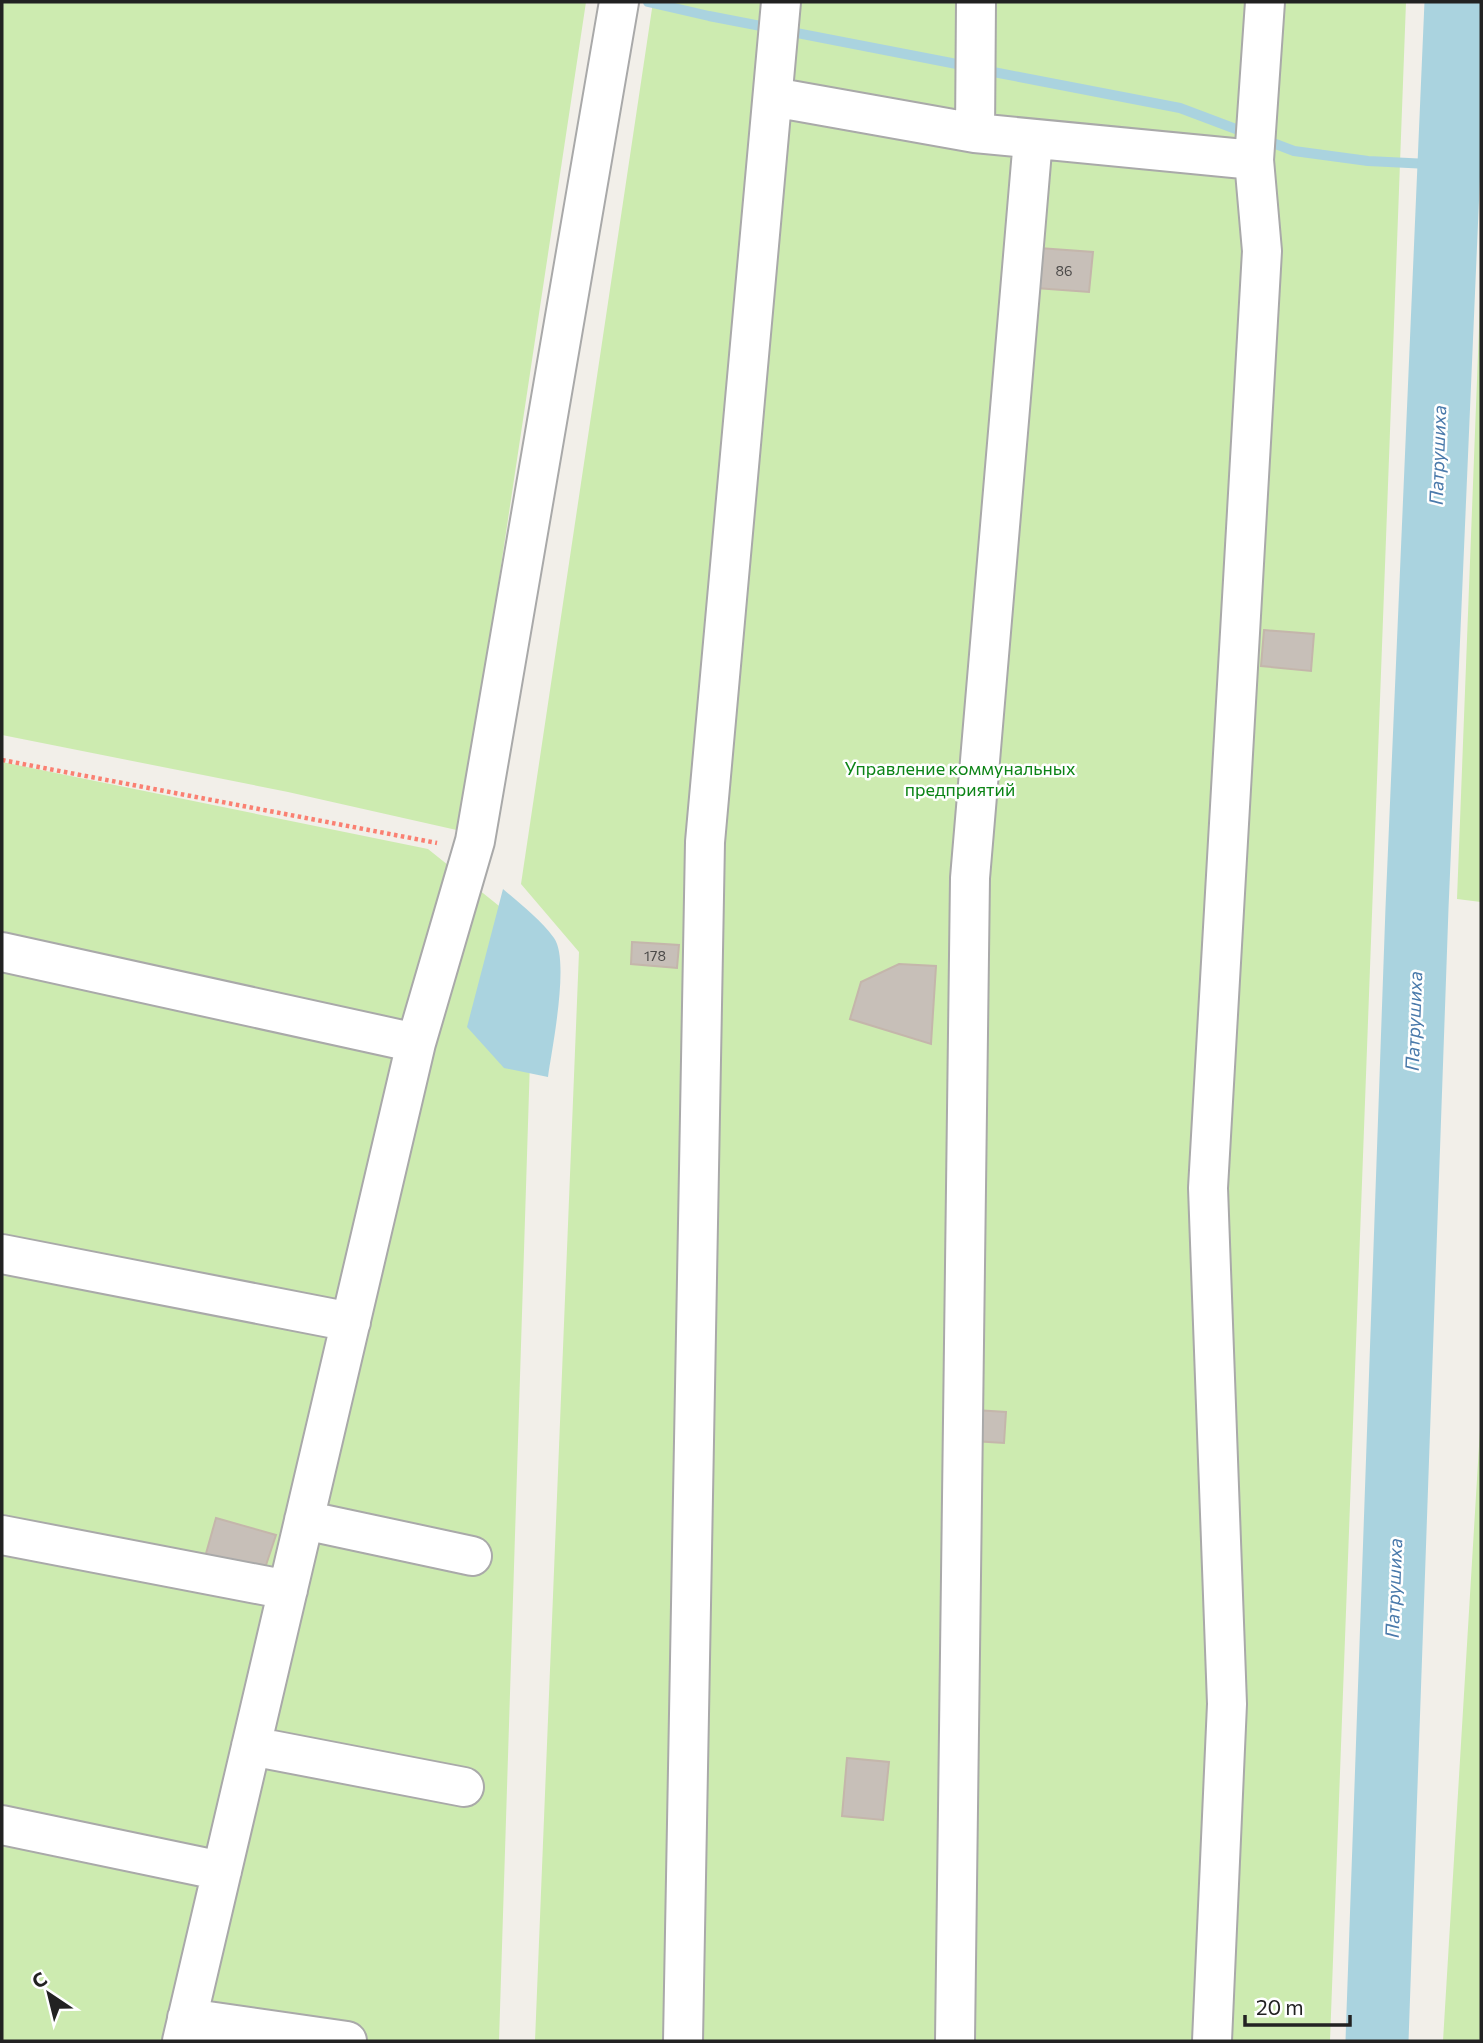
<svg xmlns="http://www.w3.org/2000/svg" width="1483" height="2043" font-family="Commissioner,sans-serif">
<rect width="100%" height="100%" fill="#f2efe9"/>
<path fill="#cdebb0" d="M2 2H586L461 831 288 792 2 735Z
M653 2H1406L1330 2041H535L579 952 521 884Z
M1481 276V902L1457 899Z
M2 762 428 849 534 934 499 2041H2Z
M1481 1413V2041H1443Z"/>
<path fill="#aad3df" d="M503 889C520 904 540 919 554 938 570 960 552 1048 548 1077L504 1068 467 1027Z"/>
<g fill="none" stroke-linecap="round" stroke-linejoin="round">
<path stroke="#aad3df" stroke-width="10" d="M648 2 709 16 967 66
M983 70 1180 108 1294 151 1368 161 1449 165"/>
<path stroke="#aad3df" stroke-width="63" d="M1377 2041 1417 908 1456 2"/>
</g>
<path fill="#c7bfb8" stroke="#c4b6ab" stroke-width="2" d="M1039 248 1093 252 1089 292 1036 288Z
M1264 630 1314 634 1311 671 1261 666Z
M632 942 679 945 677 968 631 964Z
M899 964 936 966 931 1044 850 1019 861 982Z
M975 1410 1006 1412 1004 1443 973 1441Z
M216 1518 276 1535 263 1574 205 1557Z
M847 1758 889 1762 883 1820 842 1816Z"/>
<g fill="none" stroke-linecap="round" stroke-linejoin="round">
<g stroke="#a9a9a9" stroke-width="42">
<path id="minor" d="M773 97 975 133 1254 160
M975 133 976 2
M2 952 416 1043
M2 1254 351 1322
M304 1520 472 1556
M2 1535 288 1590
M251 1746 464 1787
M2 1825 222 1871
M187 2018 347 2041
M182 2041 416 1043 475 841 619 2
M683 2041 705 842 781 2
M955 2041 970 878 1033 139
M1212 2041 1227 1704 1208 1188 1262 251 1254 160 1265 2"/>
</g>
<path stroke="#fa8072" stroke-width="4.5" stroke-dasharray="3.5 3.5" stroke-linecap="butt" d="M2 760 437 843"/>
<use href="#minor" stroke="#fff" stroke-width="38"/>
</g>
<g text-anchor="middle" dominant-baseline="central" stroke-width="5" stroke-linejoin="round" paint-order="stroke">
<g font-size="14" fill="#4b4948">
<text x="1064" y="270">86</text>
<text x="655" y="955">178</text>
</g>
<g font-size="18" fill="#0c8416" stroke="#fff">
<text x="960" y="768">Управление коммунальных<tspan x="960" dy="21">предприятий</tspan></text>
</g>
<g font-size="19" font-style="italic" fill="#4a7aab" stroke="#fff">
<text transform="translate(1437 455) rotate(-88)">Патрушиха</text>
<text transform="translate(1413 1021) rotate(-88)">Патрушиха</text>
<text transform="translate(1393 1588) rotate(-88)">Патрушиха</text>
</g>
</g>
<rect width="1483" height="2043" fill="none" stroke="#222222" stroke-width="7"/>
<g transform="translate(49 1994) rotate(325)" stroke="#ffffff" stroke-width="5" paint-order="stroke">
<path d="M0-5L12 26L0 18L-12 26Z" fill="#222222"/>
<text y="-10" font-size="19" font-weight="bold" text-anchor="middle" fill="#222222">С</text>
</g>
<path d="M1245 2015v10h105v-10" fill="none" stroke="#222222" stroke-width="3.5"/>
<text x="1256" y="2015" font-size="21" fill="#222222" stroke="#ffffff" stroke-width="5" paint-order="stroke">20 m</text>
</svg>
